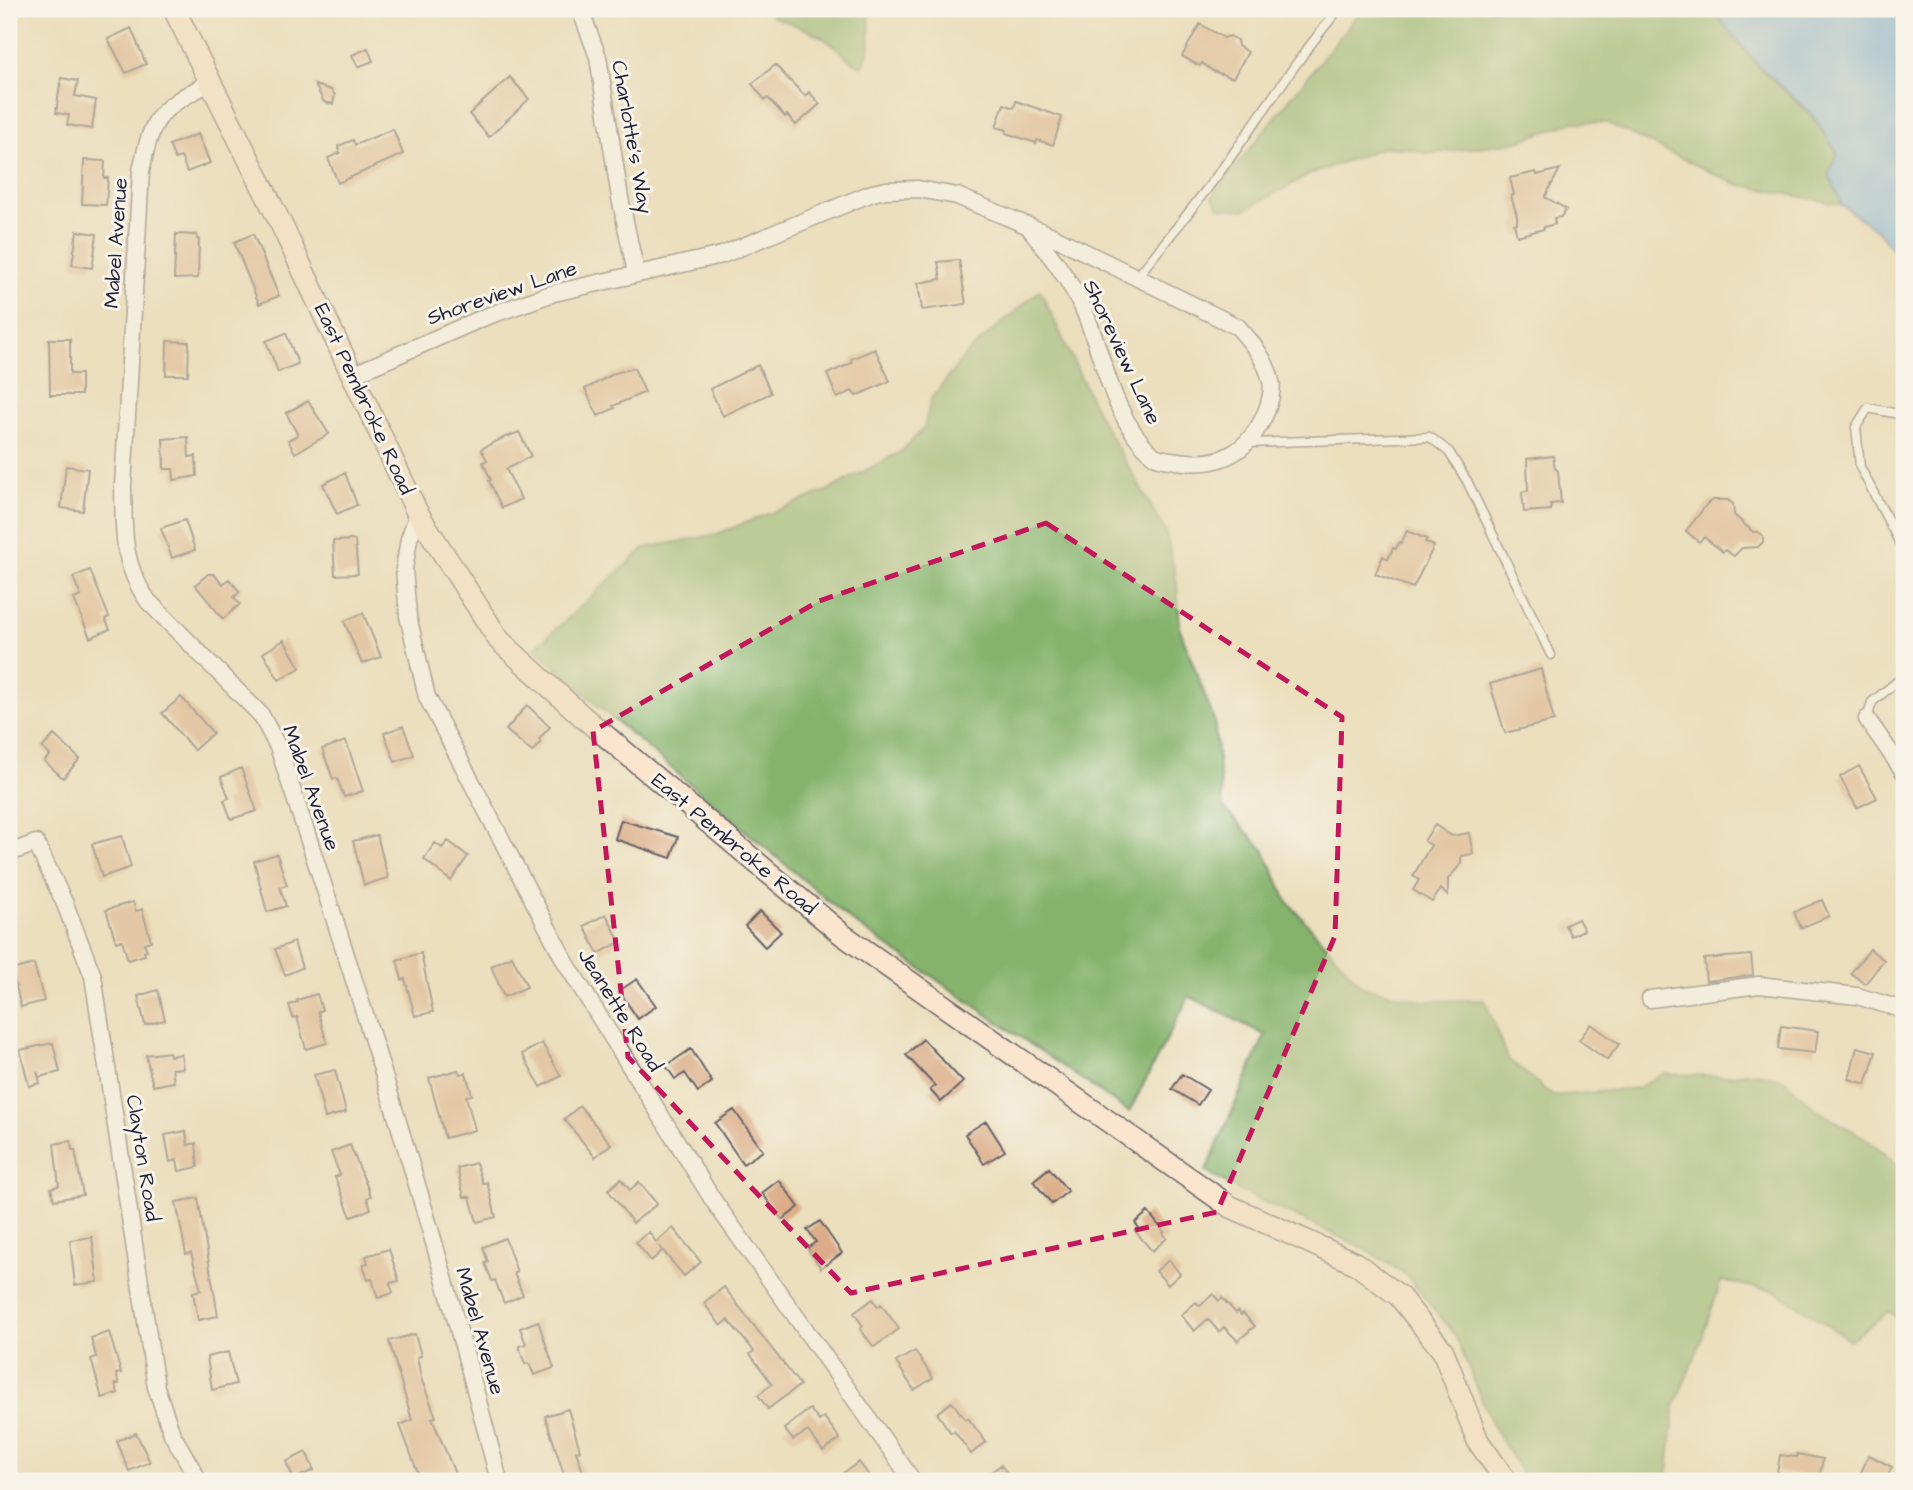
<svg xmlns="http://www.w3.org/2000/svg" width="1913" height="1490" font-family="'Architects Daughter',sans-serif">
<rect width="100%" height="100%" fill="#f7f3e8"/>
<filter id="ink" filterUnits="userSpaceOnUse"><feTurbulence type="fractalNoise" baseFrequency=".0143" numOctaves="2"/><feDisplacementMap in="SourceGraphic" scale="14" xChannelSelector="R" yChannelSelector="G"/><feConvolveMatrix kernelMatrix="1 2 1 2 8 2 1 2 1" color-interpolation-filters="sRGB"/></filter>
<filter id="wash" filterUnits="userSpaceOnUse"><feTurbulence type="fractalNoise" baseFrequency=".00686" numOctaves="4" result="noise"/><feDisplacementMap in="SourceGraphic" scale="28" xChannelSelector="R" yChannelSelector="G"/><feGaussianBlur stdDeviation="1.57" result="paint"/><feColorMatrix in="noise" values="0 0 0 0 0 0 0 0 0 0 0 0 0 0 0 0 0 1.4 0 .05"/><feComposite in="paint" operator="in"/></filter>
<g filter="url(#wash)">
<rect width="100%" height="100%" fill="#ebdfbe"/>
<path fill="#85b36c" stroke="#546a54" stroke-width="2" d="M773 9H869L870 47 863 66C843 59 846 53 832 44 814 31 792 24 771 16Z
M1362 9H1711C1727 28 1742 49 1759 67 1791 98 1816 114 1838 154L1829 174 1842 205 1736 184 1607 123 1574 122 1515 142 1429 154 1405 148 1384 147 1311 174 1244 210 1220 208 1212 196Z
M1040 290 1098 414 1166 532 1177 583 1180 629 1214 720 1223 807 1264 850 1287 901 1363 987 1423 1001 1485 1000 1507 1058 1553 1096 1637 1088 1662 1074 1724 1076 1754 1072 1783 1079 1817 1110 1865 1138 1904 1170V1325L1889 1311 1850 1340 1775 1291 1721 1281 1700 1344 1675 1405 1667 1481H1527L1494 1429 1455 1335 1406 1275 1363 1248 1242 1192 1206 1171 1265 1035 1189 996 1129 1112 853 922 604 711 535 648 645 548 714 535 827 491 902 451 924 428 931 399 966 354Z"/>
<path fill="#76b3e8" stroke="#4c6a92" stroke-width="2" d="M1711 9H1904V265L1878 231 1842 205 1829 174 1838 154 1812 114 1758 65Z"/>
<g id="blocks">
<path fill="#dcad88" d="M1200 24 1224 38 1230 36 1237 40 1238 46 1248 52 1233 78 1213 71 1202 63 1200 66 1182 56Z
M131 28 146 64 126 73 108 39Z
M368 48 373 61 358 67 352 55Z
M775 65 805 96 809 92 820 104 796 125 787 115 785 117 768 98 765 100 752 84Z
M510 77 529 99 489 137 469 114Z
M61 78 78 81 75 96 96 100 92 129 67 125 69 115 56 113Z
M315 85 331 90 335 95 333 104 324 102Z
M1016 101 1062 117 1053 145 1037 140 1036 143 1006 133 1007 130 996 127 1004 104 1014 108Z
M393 129 403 154 338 183 328 158 340 153 338 146 353 140 355 145Z
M198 134 210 163 187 172 181 157 175 159 169 145Z
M84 160 105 161 104 178H108L106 205 82 204Z
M1560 169 1545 197 1566 209 1561 217 1554 218 1555 224 1544 227V229L1517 236 1514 224 1517 223V216L1511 196 1514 195 1510 178 1536 172 1537 175Z
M77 231 97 234 92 268 72 265Z
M176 234 197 235V239H199L198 278 174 279Z
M253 234 279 296 259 304 234 242Z
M959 260 966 304 922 310 918 283 941 279 938 262Z
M286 333 298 364 278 372 266 341Z
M49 339H70V374H81V395H50Z
M167 341 189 342 188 375H166Z
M875 349 890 381 856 396 852 391 837 398 827 374 852 363 851 359Z
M758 365 771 393 723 416 710 389Z
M634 368 645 392 613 406 615 408 598 416 585 389 615 373Z
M308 401 329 434 295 453 288 440 298 435 286 413Z
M519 432 531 456 506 469 521 499 502 508 489 481 491 480 483 462 487 460 481 449 507 436V437Z
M188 437 189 457 196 456 197 476 174 480 173 469H164L163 439Z
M1553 456 1555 468 1558 471 1561 503 1550 504 1551 510 1524 512 1522 492 1528 491 1527 459Z
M66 466 88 469 83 511 61 508Z
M345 473 357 505 337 514 323 484Z
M1713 500H1728L1733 504 1734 515 1753 532H1758L1763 536V542L1758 547 1742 548 1734 556 1725 550 1723 552 1704 537 1699 542 1686 531 1707 504Z
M185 520 195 550 172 558 161 528Z
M1407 531 1427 539 1425 542 1434 546 1413 588 1375 574 1383 556 1388 559 1393 548 1396 549 1399 542 1401 543Z
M355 540 358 574 335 575 333 541Z
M90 570 109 617 105 619 110 629 90 638 74 599 81 596 73 577Z
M208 574H214L223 584 229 579 240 592 234 597 240 604 223 619 195 585Z
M363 613 381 657 362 664 344 621Z
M284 640 300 668 279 680 263 653Z
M1541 669 1554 721 1505 733 1490 684Z
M181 697 213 733 194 750 162 713Z
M527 705 550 727 539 739 541 742 532 752 506 730Z
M403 726 414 755 395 762 384 733Z
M54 735 80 759 63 778 44 761 50 755 42 748Z
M346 741 363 791 344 797 337 778 333 779 322 749Z
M1859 766 1877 798 1857 808 1840 777Z
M241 768 257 811 231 819 224 800 229 798 221 777Z
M621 820 678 837 671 858 615 839Z
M1435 825 1452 836 1469 833 1473 854 1461 856V864L1448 879V896L1441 889 1432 902 1413 890 1419 880 1413 876 1431 845 1424 841Z
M377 835 388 878 364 885 353 841Z
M122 836 131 867 102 877 92 844Z
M448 841 468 856 451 881 424 859 435 843 442 848Z
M277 854 287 885 280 887 286 906 267 912 254 861Z
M1822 900 1829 916 1801 928 1794 912Z
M133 902 136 911 142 909 151 941 144 943 147 950 144 951 145 955 128 960 122 940 116 942 106 910Z
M760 911 781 932 765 947 745 926Z
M606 914 620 942 598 954 584 926Z
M1578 919 1584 930 1571 936 1565 925Z
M294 942 302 968 285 975 275 949Z
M1870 949 1884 960 1865 984 1851 973Z
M421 953 433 1012 415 1016 405 979 402 980 397 960Z
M1751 955 1753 975 1706 981 1704 959Z
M512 956 527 987 504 997 491 966Z
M34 964 44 1001 21 1007 12 970Z
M637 979 656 1006 638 1019 619 991Z
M158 990 165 1020 145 1025 138 996Z
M317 994 322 1010 318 1012 327 1043 306 1049 297 1017 293 1018 289 1005 298 1002 297 1000Z
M1591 1024 1619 1044 1607 1060 1579 1040Z
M1781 1026 1818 1031 1815 1053 1778 1049Z
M923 1039 963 1082 941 1102 930 1090 935 1086 906 1055Z
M53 1043 60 1072 39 1077 37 1072 40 1083 29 1086 20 1050Z
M542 1043 561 1076 541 1087 522 1054Z
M1857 1047 1876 1052 1866 1084 1849 1079Z
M691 1049 712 1082 698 1092 685 1073 675 1079 666 1066Z
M169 1052 170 1056 181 1054 183 1068 172 1069 174 1082 153 1086 146 1055Z
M335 1070 346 1112 325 1118 314 1075Z
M458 1070 460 1074 466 1073 472 1095 466 1096 475 1130 445 1138 429 1078Z
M1182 1074 1208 1090 1198 1105 1172 1089Z
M580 1106 611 1144 595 1157 564 1119Z
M734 1110 763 1151 743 1164 715 1123Z
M986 1121 1005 1151 984 1164 965 1134Z
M186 1131 188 1145 196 1143 198 1167 179 1171 177 1160 170 1162 165 1135Z
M71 1141 72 1150H75L83 1195 54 1200 51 1188 59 1186 54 1144Z
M350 1145 371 1196 367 1198 371 1209 351 1217 335 1177 340 1175 331 1152Z
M476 1163 483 1184 487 1182 496 1217 477 1222 470 1197H464L457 1168Z
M1049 1168 1068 1191 1052 1204 1033 1181Z
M621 1179 630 1190 639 1182 657 1204 633 1223 608 1190Z
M779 1180 799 1207 782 1220 762 1193Z
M198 1198 218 1316 198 1320 193 1292 201 1290 191 1253 186 1254 176 1202Z
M1148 1212 1164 1232 1163 1233 1167 1238 1152 1251 1135 1231 1139 1228 1135 1223Z
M820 1221 842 1253 821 1268 807 1248 816 1242 807 1230Z
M673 1228 701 1262 684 1276 659 1246 662 1251 651 1261 636 1242 649 1232 656 1242Z
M92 1237 98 1282 75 1285 70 1240Z
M505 1238 517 1272 514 1273 523 1295 504 1303 495 1280 492 1281 485 1263 488 1262 483 1247Z
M389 1249 399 1281 390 1283 393 1293 378 1298 372 1279 368 1280 363 1264 368 1263 366 1256Z
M1169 1260 1180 1274 1168 1285 1156 1271Z
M724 1287 800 1385 768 1409 758 1395 772 1384 750 1354 754 1351 728 1320 721 1326 704 1303Z
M1213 1294 1219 1301 1222 1298 1236 1313 1238 1311 1241 1315 1243 1313 1255 1326 1238 1341 1224 1327 1219 1332 1208 1319 1194 1331 1181 1315 1196 1302 1200 1306Z
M873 1299 878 1307 881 1304 899 1329 874 1347 860 1329 863 1326 854 1313Z
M538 1321 554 1368 534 1375 529 1363 525 1364 519 1346 526 1344 520 1328Z
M109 1332 121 1373 116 1374 119 1384H115L118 1393 102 1398 91 1359 96 1357 91 1338Z
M415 1334 421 1356 417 1357 421 1378 436 1417 432 1418 458 1481H421L400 1425 412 1420 389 1341Z
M915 1351 933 1378 914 1390 896 1362Z
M228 1352 236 1384 212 1390 207 1357Z
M952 1402 966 1420 968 1418 986 1442 971 1454 954 1431 951 1433 937 1413Z
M568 1409 580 1450 576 1451 586 1481H566L545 1416Z
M810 1409 819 1421 824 1417 840 1439 823 1451 808 1431 793 1440 784 1429Z
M136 1433 150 1462 129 1471 117 1441Z
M306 1452 314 1470 294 1479 286 1462Z
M1797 1454 1823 1459 1819 1480 1777 1472 1780 1455 1797 1457Z
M1869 1455 1892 1467 1885 1481H1857Z
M859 1462 873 1481H832Z
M1001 1465 1013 1481H978Z"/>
</g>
</g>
<g filter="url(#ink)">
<use href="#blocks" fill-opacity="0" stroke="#686469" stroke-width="2"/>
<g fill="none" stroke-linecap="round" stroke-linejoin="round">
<g stroke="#686469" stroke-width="11">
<path id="lane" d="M1136 278C1170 236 1204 195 1235 151 1269 103 1301 54 1339 9
M1904 415 1868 408 1856 427 1860 467 1904 551
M1249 443 1430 437 1449 452 1467 481 1551 655
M1867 719 1872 702 1904 676"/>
</g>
<g stroke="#686469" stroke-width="19">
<path id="street" d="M580 9 598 57 620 198 636 273
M209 83C158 110 153 114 141 171L123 486C124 530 121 563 148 601L261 715 278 747C359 990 436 1234 499 1481
M352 375 485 317 554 293 722 255 872 193 886 190 918 189 957 196 1050 235 1238 327C1252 343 1266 359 1271 381 1273 389 1270 403 1266 412 1249 452 1221 468 1177 461 1169 459 1158 460 1152 454 1111 417 1104 354 1082 306 1068 277 1047 251 1028 226
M418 514 409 539 404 569 408 616 427 697 566 963 713 1200 913 1481
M1867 719 1904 772
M9 853 36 843 65 904 93 976 156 1387 172 1434 199 1481
M1650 999 1759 985 1857 996 1904 1010"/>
</g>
<g stroke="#686469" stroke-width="24">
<path id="secondary" d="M174 9 283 228 418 514 499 640 583 717 843 935 1229 1206 1355 1263 1399 1296 1443 1351 1478 1441 1506 1481"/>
</g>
<use href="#lane" stroke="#fff" stroke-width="8"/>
<use href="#street" stroke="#fff" stroke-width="16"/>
<use href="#secondary" stroke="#fce5cf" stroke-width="21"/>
</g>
</g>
<path d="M0 0H1913V1490H0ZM1046 523 1342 717 1335 936 1217 1212 851 1293 628 1057 593 731 819 601Z" fill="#ebdfbe" fill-opacity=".55" fill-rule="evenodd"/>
<path fill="none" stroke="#c2185b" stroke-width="5" stroke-dasharray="14 9" stroke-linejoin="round" d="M1046 523 1342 717 1335 936 1217 1212 851 1293 628 1057 593 731 819 601Z"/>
<g text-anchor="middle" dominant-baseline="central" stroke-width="6" stroke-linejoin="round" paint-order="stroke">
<g font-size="21" fill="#22223b" stroke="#f7f3e8">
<text transform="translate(632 137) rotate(80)">Charlotte's Way</text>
<text transform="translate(116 243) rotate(-86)">Mabel Avenue</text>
<text transform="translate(502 293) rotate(-19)">Shoreview Lane</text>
<text transform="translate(1122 352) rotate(65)">Shoreview Lane</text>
<text transform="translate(364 399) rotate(65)">East Pembroke Road</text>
<text transform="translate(311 788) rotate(70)">Mabel Avenue</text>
<text transform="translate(734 844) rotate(40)">East Pembroke Road</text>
<text transform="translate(620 1010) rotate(58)">Jeanette Road</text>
<text transform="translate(143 1158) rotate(81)">Clayton Road</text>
<text transform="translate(480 1331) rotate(74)">Mabel Avenue</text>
</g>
</g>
<rect width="1913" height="1490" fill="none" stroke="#f7f3e8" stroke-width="35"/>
</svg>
